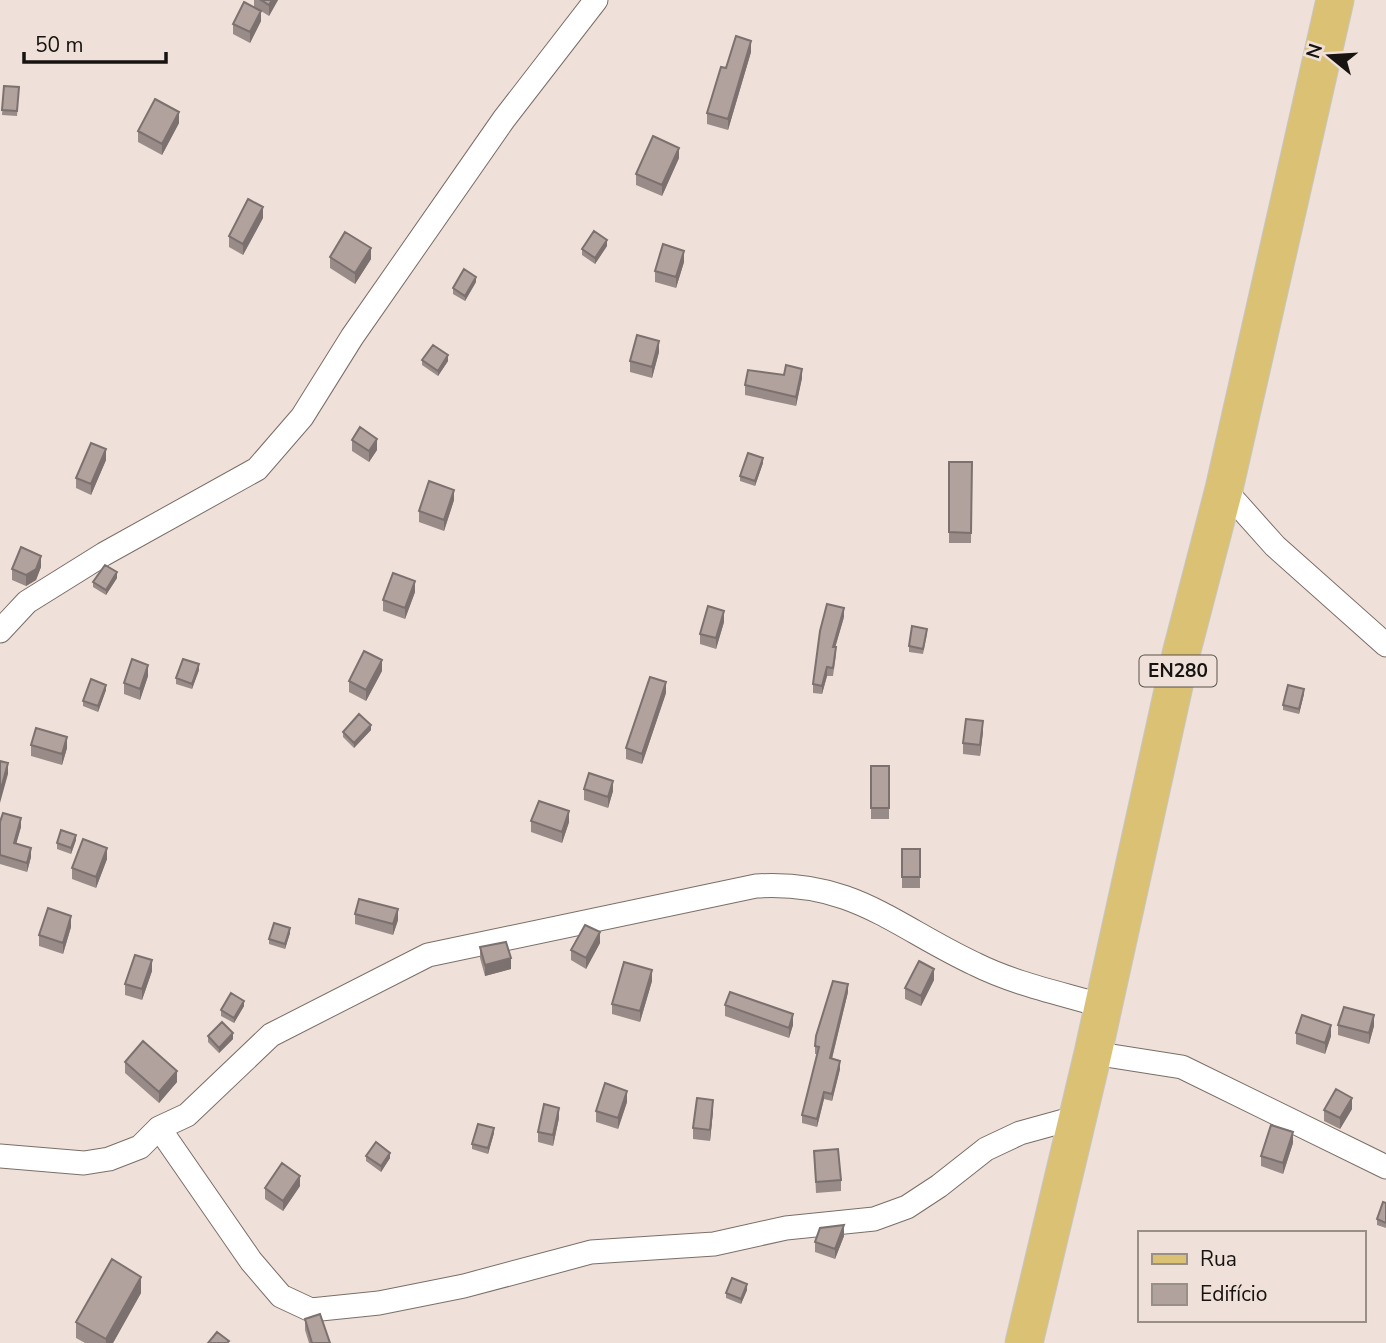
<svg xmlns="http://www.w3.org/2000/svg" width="1386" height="1343" font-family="'Nunito Sans',sans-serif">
<rect width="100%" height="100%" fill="#efe1d9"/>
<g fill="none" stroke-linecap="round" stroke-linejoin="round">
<g stroke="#7a6e66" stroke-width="25">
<path id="street" d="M1224 489 1275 546 1386 645
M0 631 27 602 104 554 257 469 302 417 352 337 504 119 596 0
M1093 1053 1182 1067 1386 1167
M159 1128 251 1261 281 1296 311 1310 379 1303 464 1286 591 1252 714 1244 786 1228 874 1219 907 1207 939 1186 986 1149 1020 1133 1078 1117
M0 1156 84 1163 109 1159 140 1147 159 1128 187 1115 271 1035 428 955 756 886C853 880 894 926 975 964 1015 984 1060 993 1103 1006"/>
</g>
<g stroke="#c7c6c6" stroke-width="39">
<path id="primary" d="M1024 1343 1093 1053 1181 654 1224 489 1335 0"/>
</g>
<use href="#street" stroke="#fff" stroke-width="23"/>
<use href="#primary" stroke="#dac173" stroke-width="37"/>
</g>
<path fill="#988b88" d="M254 0H278L269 16 261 11V21L250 43 233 34V24L254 7Z
M751 52 728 130 707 124V113L726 68Z
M4 86 19 87 17 116 2 115Z
M179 123 162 155 138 142V131Z
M679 158 662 196 636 185V174Z
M263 218 243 255 229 247V236Z
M607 246 595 264 582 255V249Z
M330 257 371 259 355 284 330 268Z
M684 262 676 288 655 282V271Z
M476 282 465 301 453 294V288Z
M659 352 652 378 630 372V361Z
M422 360 448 361 438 376 422 365Z
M784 375 802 378 796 406 745 395V385Z
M352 440 377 450 369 462 352 451Z
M106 460 91 495 76 488V478Z
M949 462H972L971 543H949Z
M763 463 755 486 740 481V476Z
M454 500 444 531 419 522V511Z
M41 567 36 580 26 586 12 580V569Z
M117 578 106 595 93 587V582Z
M415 592 405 619 383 611V600Z
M844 617 835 647 836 655 833 676H827L822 694 813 693V684Z
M724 622 716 649 700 644V634Z
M927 634 923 654 909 652V646Z
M199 670 192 689 176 684V678Z
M382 671 366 701 349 692V681Z
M148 676 140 700 124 694V683Z
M106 690 98 712 83 706V701Z
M666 693 642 764 626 759V748Z
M1304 694 1299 714 1283 710V705Z
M371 730 354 748 343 737V732Z
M983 732 980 756 963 754V743Z
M31 745 67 748 62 765 31 756Z
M871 766H889V819H871Z
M584 789 613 791 608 808 584 800Z
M531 821 569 822 562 843 531 832Z
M0 822 21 827 16 843 31 857 27 872 0 864Z
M76 840 71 854 57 849V843Z
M902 849H920V888H902Z
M107 859 96 888 72 879V868Z
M355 914 398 920 393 935 355 924Z
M71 927 63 954 39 946V935Z
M290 933 285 949 269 944V939Z
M600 943 586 969 571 960V950Z
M480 947 511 969 485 976 480 958Z
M152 971 142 1000 125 995V984Z
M934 980 921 1006 905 999V988Z
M652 981 640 1022 612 1014V1004Z
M848 992 832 1059 840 1069 832 1101 824 1099 817 1127 802 1123V1115L817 1054H815V1046Z
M725 1005 793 1025 789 1038 725 1016Z
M244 1006 234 1023 221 1016V1010Z
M1338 1025 1374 1026 1369 1044 1338 1035Z
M1296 1033 1331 1036 1325 1054 1296 1044Z
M208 1036 233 1039 219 1053 208 1042Z
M125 1062 177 1082 159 1103 125 1073Z
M627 1102 618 1129 596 1122V1111Z
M1352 1109 1340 1129 1324 1121V1110Z
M713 1111 710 1141 693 1139V1128Z
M559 1118 553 1146 538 1142V1132Z
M494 1133 488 1154 472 1149V1144Z
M1293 1143 1283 1174 1261 1166V1156Z
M814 1151 841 1180V1191L816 1193Z
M366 1156 390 1158 381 1172 366 1161Z
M300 1186 283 1211 265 1199V1188Z
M1386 1203V1228L1377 1225V1219Z
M844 1236 835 1259 815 1252V1242Z
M747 1290 741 1304 726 1298V1293Z
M141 1293 113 1343H85L76 1338V1322Z
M305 1319 330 1343H309L305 1330Z"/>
<path fill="#7c716f" d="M272 0H278L269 16V5Z
M261 11V21L250 43V32Z
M751 41V52L728 130V119Z
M179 112V123L162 155V144Z
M679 148V158L662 196V185Z
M263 207V218L243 255V244Z
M607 240V246L595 264V258Z
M371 248V259L355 284V273Z
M684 251V262L676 288V277Z
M476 277V282L465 301V296Z
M659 341V352L652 378V367Z
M448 355V361L438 376V371Z
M802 369V378L796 406V397Z
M377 439V450L369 462V451Z
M106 449V460L91 495V484Z
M763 458V463L755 486V481Z
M454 490V500L444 531V520Z
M41 556V567L36 580 26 586V575Z
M117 572V578L106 595V590Z
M415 581V592L405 619V608Z
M844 608V617L833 655V647Z
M724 611V622L716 649V638Z
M382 660V671L366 701V690Z
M199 664V670L192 689V684Z
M148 665V676L140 700V689Z
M827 667V676L822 694V686Z
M666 682V693L642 764V754Z
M106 685V690L98 712V706Z
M1304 689V694L1299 714V709Z
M983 721V732L980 756V745Z
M371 725V730L354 748V743Z
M67 737V748L62 765V754Z
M8 763V774L0 803V792Z
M613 781V791L608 808V797Z
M569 811V822L562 843V832Z
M21 818V827L14 852V843Z
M76 835V840L71 854V848Z
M31 848V857L27 872V863Z
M107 848V859L96 888V877Z
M398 909V920L393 935V924Z
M71 916V927L63 954V943Z
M290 928V933L285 949V944Z
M600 932V943L586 969V958Z
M511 958V969L485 976V965Z
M152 960V971L142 1000V989Z
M934 969V980L921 1006V996Z
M652 970V981L640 1022V1011Z
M848 984V992L830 1066V1058Z
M244 1001V1006L234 1023V1018Z
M793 1014V1025L789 1038V1028Z
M1374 1015V1026L1369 1044V1033Z
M1331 1025V1036L1325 1054V1043Z
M233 1033V1039L219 1053V1048Z
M840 1061V1069L832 1101V1094Z
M177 1071V1082L159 1103V1092Z
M627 1091V1102L618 1129V1118Z
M824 1092V1099L817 1127V1119Z
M1352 1098V1109L1340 1129V1118Z
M713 1100V1111L710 1141V1130Z
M559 1108V1118L553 1146V1135Z
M494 1128V1133L488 1154V1148Z
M1293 1132V1143L1283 1174V1163Z
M390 1153V1158L381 1172V1166Z
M300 1176V1186L283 1211V1201Z
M844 1225V1236L835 1259V1249Z
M141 1277V1293L113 1343H106V1339Z
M747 1284V1290L741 1304V1299Z"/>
<path fill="#b1a29e" stroke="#7c716f" stroke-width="2" d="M261 0H272L269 5Z
M244 2 261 11 250 32 233 24Z
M736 36 751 41 728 119 707 113 721 67 726 68Z
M4 86 19 87 17 111 2 110Z
M155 99 179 112 162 144 138 131Z
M653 136 679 148 662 185 636 174Z
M248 199 263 207 243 244 229 236Z
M594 231 607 240 595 258 582 249Z
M345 232 371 248 355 273 330 257Z
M663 244 684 251 676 277 655 271Z
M464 269 476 277 465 296 453 288Z
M637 335 659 341 652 367 630 361Z
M433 345 448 355 438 371 422 360Z
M786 365 802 369 796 397 745 385 748 370 784 375Z
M360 427 377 439 369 451 352 440Z
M91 443 106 449 91 484 76 478Z
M748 453 763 458 755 481 740 476Z
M949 462H972L971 533 949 532Z
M429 481 454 490 444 520 419 511Z
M21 547 41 556 36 569 26 575 12 569Z
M105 565 117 572 106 590 93 582Z
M393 573 415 581 405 608 383 600Z
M827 604 844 608 833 647H836L833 668 827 667 822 686 813 684 820 631Z
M708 606 724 611 716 638 700 634Z
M912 626 927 629 923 649 909 646Z
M364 651 382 660 366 690 349 681Z
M132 659 148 665 140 689 124 683Z
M183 659 199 664 192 684 176 678Z
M650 677 666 682 642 754 626 748Z
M91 679 106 685 98 706 83 701Z
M1288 685 1304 689 1299 709 1283 705Z
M359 714 371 725 354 743 343 732Z
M966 719 983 721 980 745 963 743Z
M36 728 67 737 62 754 31 745Z
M0 761 8 763 0 792Z
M871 766H889V808H871Z
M589 773 613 781 608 797 584 789Z
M539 801 569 811 562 832 531 821Z
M3 813 21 818 14 843 31 848 27 863 0 855V822Z
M61 830 76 835 71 848 57 843Z
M83 839 107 848 96 877 72 868Z
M902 849H920V877H902Z
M359 899 398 909 393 924 355 914Z
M48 908 71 916 63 943 39 935Z
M274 923 290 928 285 944 269 939Z
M585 925 600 932 586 958 571 950Z
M506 942 511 958 485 965 480 947Z
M135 955 152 960 142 989 125 984Z
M919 961 934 969 921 996 905 988Z
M624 962 652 970 640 1011 612 1004Z
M833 981 848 984 830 1058 840 1061 832 1094 824 1092 817 1119 802 1115 819 1047 815 1046 816 1036Z
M730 992 793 1014 789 1028 725 1005Z
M231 993 244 1001 234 1018 221 1010Z
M1344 1007 1374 1015 1369 1033 1338 1025Z
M1302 1015 1331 1025 1325 1043 1296 1033Z
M222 1022 233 1033 219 1048 208 1036Z
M143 1041 177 1071 159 1092 125 1062Z
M605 1083 627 1091 618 1118 596 1111Z
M1336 1089 1352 1098 1340 1118 1324 1110Z
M697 1098 713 1100 710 1130 693 1128Z
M544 1104 559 1108 553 1135 538 1132Z
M478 1124 494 1128 488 1148 472 1144Z
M1271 1125 1293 1132 1283 1163 1261 1156Z
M376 1142 390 1153 381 1166 366 1156Z
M838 1149 841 1180 816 1182 814 1151Z
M282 1163 300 1176 283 1201 265 1188Z
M1383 1202 1386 1203V1223L1377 1219Z
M844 1225 835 1249 815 1242 820 1228Z
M112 1259 141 1277 106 1339 76 1322Z
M732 1278 747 1284 741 1299 726 1293Z
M320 1314 330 1343H312L305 1319Z
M217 1332 229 1341 227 1343H208Z"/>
<g text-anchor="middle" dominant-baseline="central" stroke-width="7" stroke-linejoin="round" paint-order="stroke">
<rect fill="#efe1d9" stroke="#58514c" stroke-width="2" x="1139.5" y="655.5" width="77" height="31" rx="5"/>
<g font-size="19" font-weight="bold" fill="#171310">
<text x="1178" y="671">EN280</text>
</g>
</g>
<rect x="1138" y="1231" width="228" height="91" fill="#efe1d9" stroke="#998f89" stroke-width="2"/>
<rect x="1152" y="1254" width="35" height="10" fill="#dac173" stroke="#998f89" stroke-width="2"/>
<text x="1200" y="1266" font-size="21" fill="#171310">Rua</text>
<rect x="1152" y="1284" width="35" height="21" fill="#b1a29e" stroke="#998f89" stroke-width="2"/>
<text x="1200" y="1301" font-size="21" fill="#171310">Edifício</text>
<g transform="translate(1330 56) rotate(288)" stroke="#efe1d9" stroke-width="5" paint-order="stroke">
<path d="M0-5L12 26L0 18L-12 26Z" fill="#171310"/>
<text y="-10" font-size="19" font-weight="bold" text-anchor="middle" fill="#171310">N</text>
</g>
<path d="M24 52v10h142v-10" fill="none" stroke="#171310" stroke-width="3.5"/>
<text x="35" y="52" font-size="21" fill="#171310" stroke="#efe1d9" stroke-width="5" paint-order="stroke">50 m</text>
</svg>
